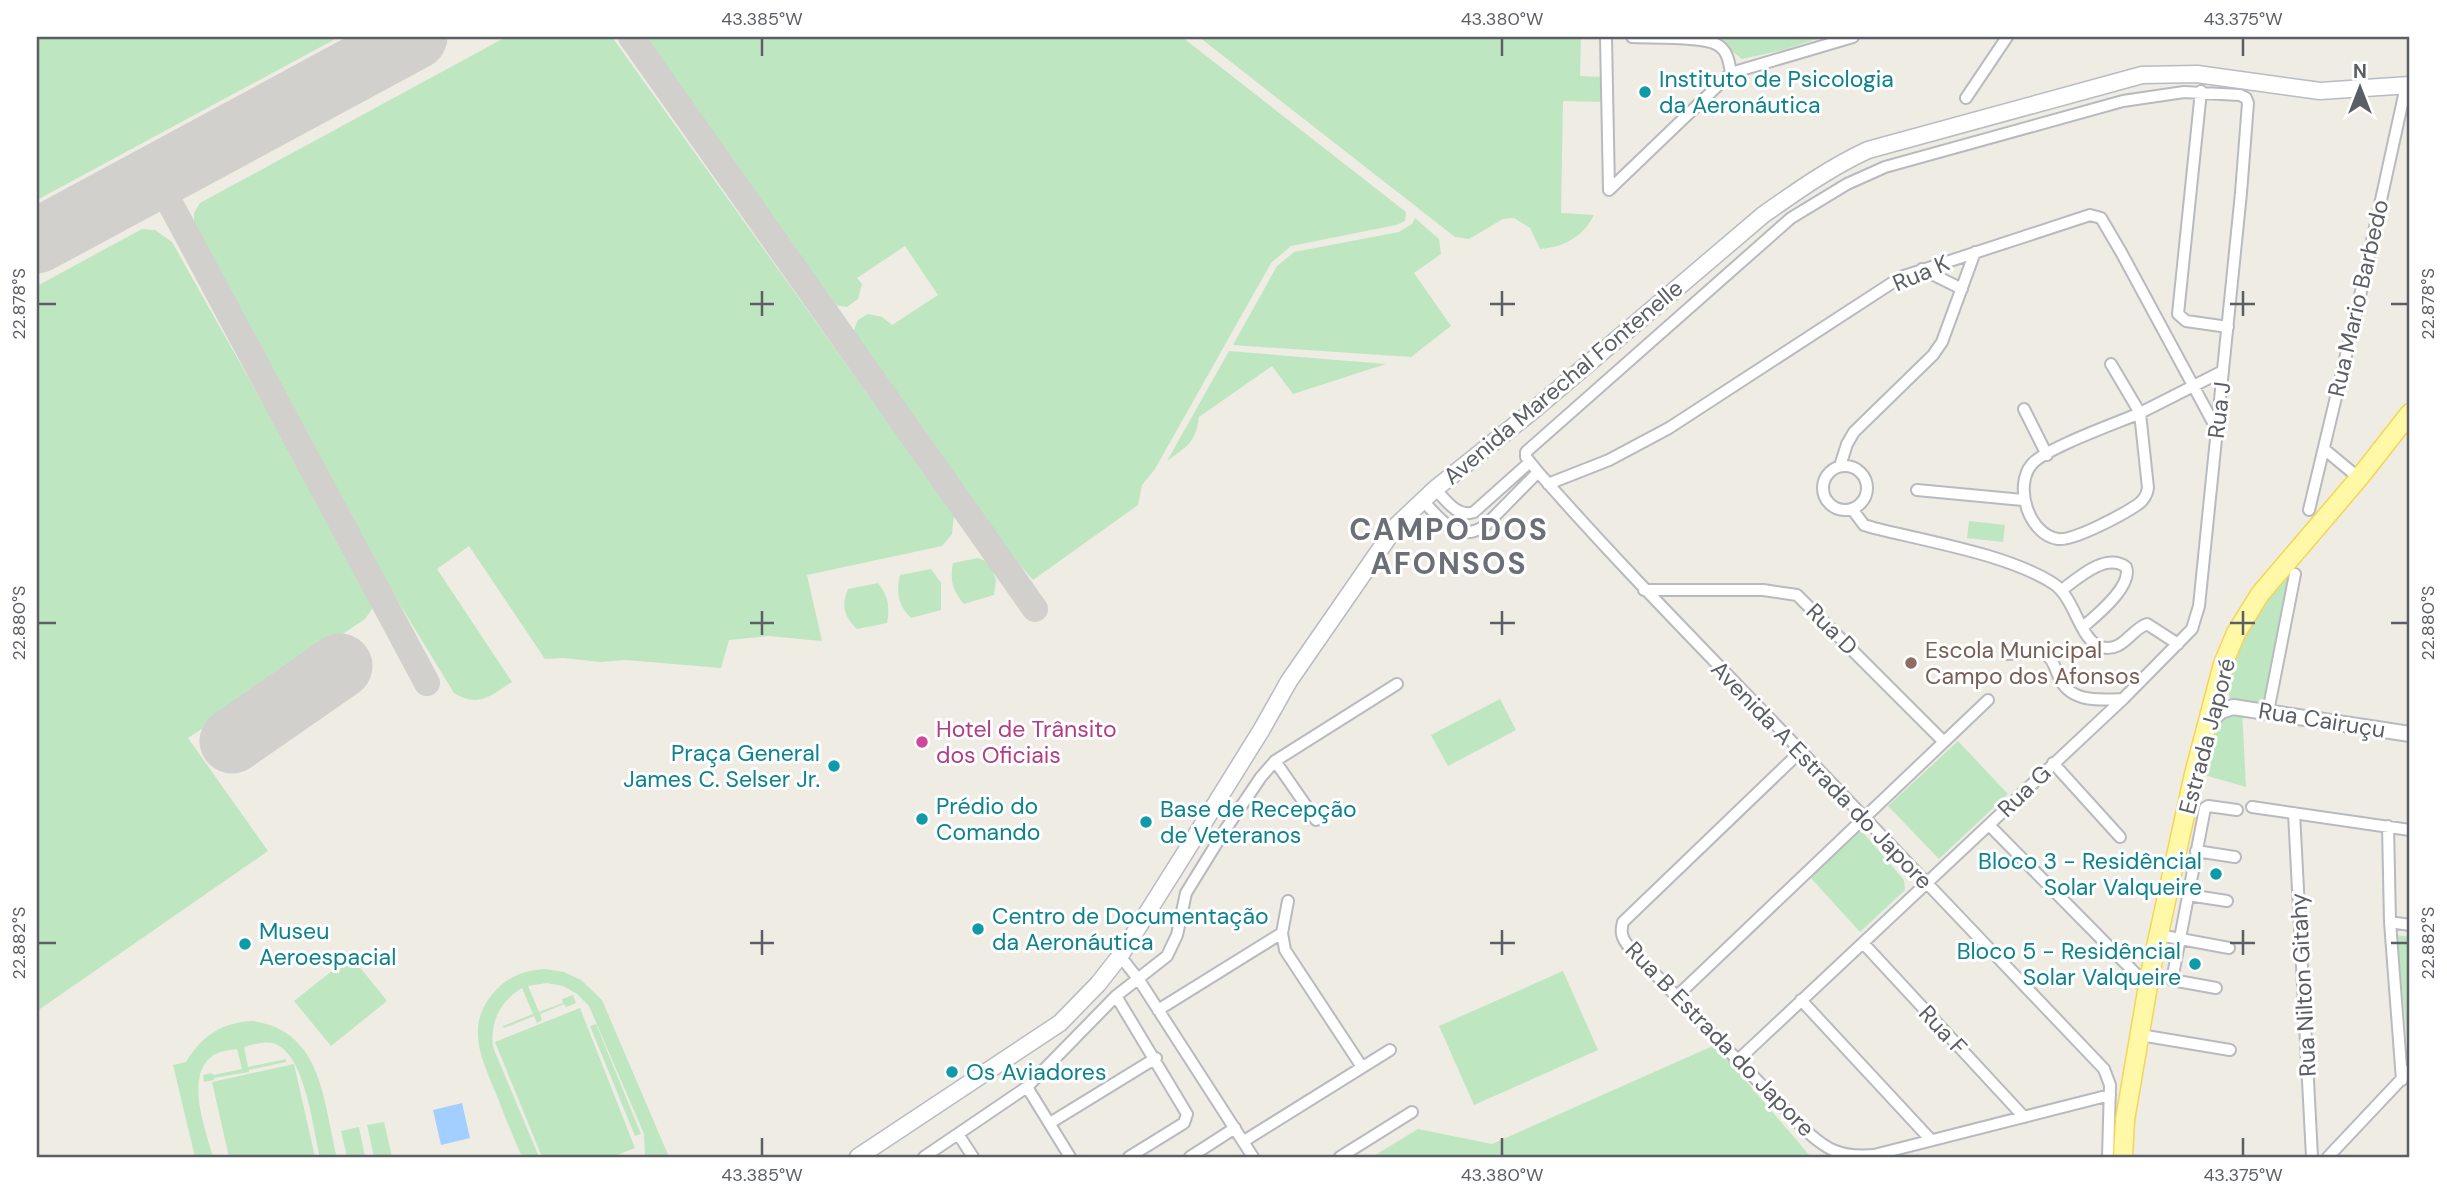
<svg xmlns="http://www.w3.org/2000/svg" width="2447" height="1194" font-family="'DM Sans',sans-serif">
<rect width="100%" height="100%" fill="#eeece3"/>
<path fill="#bee7c1" d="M37 37H339L37 200Z
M506 37H612L954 515 952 534 942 546 807 575 822 641 768 636 729 640 721 668 626 660 601 662 563 658 545 659 469 546 437 569 512 682C490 696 479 708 454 693L396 598 194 231V213L200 203Z
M646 37H1182L1406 212 1405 221 1396 225 1291 246 1271 263 1155 469 1142 485 1138 505 1033 580 994 535 853 332 858 320 868 314 882 317 892 325 938 295 905 246 857 278 862 284 858 299 847 307 833 305Z
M1199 37H1581L1580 76 1603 77 1602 102 1563 101 1561 213 1594 215C1583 237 1564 247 1540 249L1530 228 1514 218 1503 219 1469 239 1455 237Z
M1700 37H1823L1783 50 1742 59 1733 52 1730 53Z
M1415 218 1439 239 1441 254 1414 273 1451 326 1411 357 1233 345 1277 266 1294 252 1399 232 1412 224Z
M142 229 155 230 172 242 373 599 372 609 365 619 188 738 268 851 37 1011V286Z
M1229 351 1386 364 1293 394 1272 366 1199 417C1196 443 1186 447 1167 461Z
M1969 521 2005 525 2003 542 1967 538Z
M978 558 990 563 996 580 994 595 964 604C952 590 950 580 953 563Z
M2297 559 2267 712 2242 709 2246 787 2201 774 2221 719 2232 708 2226 679 2243 638 2262 594Z
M931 569 941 583V610L911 618C898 605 896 593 900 575Z
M878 583C888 596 890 606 887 623L857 629C844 616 841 606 848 589Z
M1500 699 1516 730 1448 766 1431 735Z
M1958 741 2008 794 1939 859 1888 806Z
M1859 828 1904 880 1905 890 1860 932 1810 877Z
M2397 935 2410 937V1049L2408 1050Z
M351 956 387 1001 331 1046 294 1001Z
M545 969 564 972 581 980 602 1000 669 1157H645L644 1134 589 1006 577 994 563 986 547 983 528 986 539 1012 563 1003 562 999 573 995 576 1003 566 1007 564 1004 540 1014 542 1020 537 1023 534 1016 504 1028 503 1026 533 1014 522 988C500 1001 490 1022 493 1047L539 1157H522C513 1137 505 1117 497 1096 482 1059 463 1025 496 990 509 976 526 970 545 969Z
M1563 971 1598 1050 1474 1105 1439 1026Z
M580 1008 635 1148 612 1157H542L495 1042Z
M253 1021C323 1031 323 1102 337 1157H320C313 1129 305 1050 272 1043 263 1041 252 1045 244 1047L248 1067 286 1059V1062L249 1070V1072L214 1078V1080L204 1082 203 1075 212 1073 213 1075 242 1069 237 1049C229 1050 218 1051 211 1057 185 1078 206 1131 213 1157H195L173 1065 186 1062C202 1036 222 1022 253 1021Z
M596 1024 641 1134 635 1136 590 1026Z
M1715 1045 1811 1157H1372L1418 1129 1492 1144Z
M294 1064 315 1157H229L212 1082Z
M384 1122 392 1157H374L367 1125Z
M359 1127 365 1157H347L341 1131Z"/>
<path fill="#a2cfff" d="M462 1103 470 1138 441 1145 433 1110Z"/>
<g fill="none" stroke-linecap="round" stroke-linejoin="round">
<path stroke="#d1d0cc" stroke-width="26" d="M631 37 1035 609
M156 177 427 683"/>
<path stroke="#d1d0cc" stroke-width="65" d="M37 241 415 37
M232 741 340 666"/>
<g stroke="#b8babf" stroke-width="14">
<path id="minor" d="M1606 37 1609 190
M1632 37C1651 38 1701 36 1716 44 1728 50 1729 62 1731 73
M2201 91 2178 314 2186 321 2228 327
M1966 98 2007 37
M1609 190 1731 73 1853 37
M1922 269 1962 289
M2111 364 2140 413 2223 371
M2024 409 2047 455
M2140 413 2148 488C2147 495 2143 501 2137 505 2122 515 2074 541 2058 539 2029 535 2013 486 2032 464 2046 448 2117 423 2140 413Z
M2324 449 2359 478
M1823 488a22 22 0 1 1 44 0a22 22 0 1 1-44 0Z
M1840 466 1847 444 1854 432 1933 355 1942 342 1975 252
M1548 484 1609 460 1669 428 1901 277 2090 215 2101 218 2121 252 2216 428
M1435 489C1446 500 1457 518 1474 512L1530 462
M1917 490 2023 500
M1423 501C1442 520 1456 544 1485 526L1538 472
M1852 509 1864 525 1874 528C1926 541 2010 555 2054 584 2075 598 2080 641 2101 647 2123 653 2130 630 2147 624L2178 644
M2309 510 2358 305 2406 86
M1644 590H1763L1797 595 1944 742
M2062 590C2078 578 2106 552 2126 567 2133 586 2097 615 2083 627
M2006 654 2042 652C2052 657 2054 665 2058 675 2069 703 2097 700 2123 699
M2268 712 2295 574
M1801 751 1623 922C1620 933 1622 939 1630 948L1801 1126C1825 1149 1839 1158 1874 1155L2110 1095
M1275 761 1316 820
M2053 763 2120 837
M2252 807 2410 830
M2294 813 2312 1157
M1989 825 2135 973
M2388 826 2390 922 2402 1080
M2196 851 2235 857
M2188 895 2227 901
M1288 901 1282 933 1285 950 1362 1067
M2390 922 2410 925
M2159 935 2229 948
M1863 943 2024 1117
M1120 956 1139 980 1253 1157
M2216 988 2172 980 2205 808 2208 806 2237 810
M1116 996 1187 1114 1184 1123 1129 1157
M1677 996 1988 700
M1801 1000 1931 1140
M1158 1010 1282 933
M2140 1035 2230 1050
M1737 1061 2123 699 2192 629 2199 606 2241 193 2248 103 2246 98 2240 95 2184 92 2123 101 1885 167 1847 184 1791 218 1526 452V457L1538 472C1622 568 1712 658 1800 750 1902 856 2002 963 2104 1069L2110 1085 2108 1157
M1027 1087 1070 1157
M1050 1123 1156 1058
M958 1134 973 1157
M1244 1141 1390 1050
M924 1157 1027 1087 1116 996 1167 956 1177 935 1186 893 1223 833 1261 777 1275 761 1397 684
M1190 1157 1235 1128
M1340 1157 1412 1112
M2328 1157 2410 1070"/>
</g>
<g stroke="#b8babf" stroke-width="18">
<path id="tertiary" d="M2207 724 2221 711 2233 707 2410 734"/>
</g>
<g stroke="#b8bbc1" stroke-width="19">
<path id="secondary" d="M858 1157 1060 1023 1098 984 1120 956 1188 848 1262 729 1289 681 1397 525 1435 489 1535 409 1763 215C1797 191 1831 167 1868 150L2142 75 2197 74 2320 91 2410 85"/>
</g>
<g stroke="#f5d555" stroke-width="21">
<path id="primary" d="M2123 1157 2125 1120 2150 974 2194 774 2223 664 2236 633 2260 594 2359 478 2410 413"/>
</g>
<use href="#minor" stroke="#fff" stroke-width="10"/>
<use href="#tertiary" stroke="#fff" stroke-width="14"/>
<use href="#secondary" stroke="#fff" stroke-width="16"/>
<use href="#primary" stroke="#fff8a7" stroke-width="18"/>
</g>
<path fill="none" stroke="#5b5e64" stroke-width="2.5" d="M762 38V56M1502 38V56M2243 38V56M762 291V316M1502 291V316M2243 291V316M38 304H56M750 304H774M1490 304H1515M2230 304H2255M2391 304H2408M762 611V635M1502 611V635M2243 611V635M38 623H56M750 623H774M1490 623H1515M2230 623H2255M2391 623H2408M762 930V955M1502 930V955M2243 930V955M38 943H56M750 943H774M1490 943H1515M2230 943H2255M2391 943H2408M762 1138V1156M1502 1138V1156M2243 1138V1156"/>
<g fill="#0f9aa8" stroke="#fff" stroke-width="2.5">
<circle cx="1645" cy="92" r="7"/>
<circle cx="834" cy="766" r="7"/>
<circle cx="922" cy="819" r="7"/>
<circle cx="1146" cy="822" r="7"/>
<circle cx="2216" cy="874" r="7"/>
<circle cx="978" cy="929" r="7"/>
<circle cx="245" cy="944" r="7"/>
<circle cx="2195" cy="964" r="7"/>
<circle cx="952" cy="1072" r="7"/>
</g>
<circle fill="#8d6e63" stroke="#fff" stroke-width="2.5" cx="1911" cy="663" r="7"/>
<circle fill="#d1479c" stroke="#fff" stroke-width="2.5" cx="922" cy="742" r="7"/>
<g text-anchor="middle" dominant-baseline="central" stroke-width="6" stroke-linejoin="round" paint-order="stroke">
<g font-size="23" fill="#0d838f" stroke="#fff" text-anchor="start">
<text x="1659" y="79">Instituto de Psicologia<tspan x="1659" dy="26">da Aeronáutica</tspan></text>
<text x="820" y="753" text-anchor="end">Praça General<tspan x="820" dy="26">James C. Selser Jr.</tspan></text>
<text x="936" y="806">Prédio do<tspan x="936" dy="26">Comando</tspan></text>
<text x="1160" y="809">Base de Recepção<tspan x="1160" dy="26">de Veteranos</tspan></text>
<text x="2202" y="861" text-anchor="end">Bloco 3 - Residêncial<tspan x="2202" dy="26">Solar Valqueire</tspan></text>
<text x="992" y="916">Centro de Documentação<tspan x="992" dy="26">da Aeronáutica</tspan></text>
<text x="259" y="931">Museu<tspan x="259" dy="26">Aeroespacial</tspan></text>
<text x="2181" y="951" text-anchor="end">Bloco 5 - Residêncial<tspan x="2181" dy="26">Solar Valqueire</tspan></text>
<text x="966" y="1072">Os Aviadores</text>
</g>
<g font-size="23" fill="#5b5e64" stroke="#fff">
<text transform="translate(1921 273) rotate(-23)">Rua K</text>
<text transform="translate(2358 298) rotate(-77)">Rua Mario Barbedo</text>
<text transform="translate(1563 382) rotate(-40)">Avenida Marechal Fontenelle</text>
<text transform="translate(2219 410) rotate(-83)">Rua J</text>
<text transform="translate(1832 629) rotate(45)">Rua D</text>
<text transform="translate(2322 720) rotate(9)">Rua Cairuçu</text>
<text transform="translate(2207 736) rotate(-75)">Estrada Japoré</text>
<text transform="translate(1822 775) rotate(46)">Avenida A Estrada do Japore</text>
<text transform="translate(2024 791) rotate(-44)">Rua G</text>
<text transform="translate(2303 985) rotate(-93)">Rua Nilton Gitahy</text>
<text transform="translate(1943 1030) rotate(47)">Rua F</text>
<text transform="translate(1720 1039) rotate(46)">Rua B Estrada do Japore</text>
</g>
<g font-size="23" fill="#785e54" stroke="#fff" text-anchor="start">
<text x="1925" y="650">Escola Municipal<tspan x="1925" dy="26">Campo dos Afonsos</tspan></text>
</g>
<g font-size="23" fill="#b23c85" stroke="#fff" text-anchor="start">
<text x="936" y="729">Hotel de Trânsito<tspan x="936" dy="26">dos Oficiais</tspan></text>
</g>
<g font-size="30" font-weight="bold" letter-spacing="2" fill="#6c7076" stroke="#fff">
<text x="1449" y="529">CAMPO DOS<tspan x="1449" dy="34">AFONSOS</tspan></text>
</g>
</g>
<rect width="2447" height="1194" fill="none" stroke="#ffffff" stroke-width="77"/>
<g transform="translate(2360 88)" stroke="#ffffff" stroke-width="5" paint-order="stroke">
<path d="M0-5L12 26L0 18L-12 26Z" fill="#5b5e64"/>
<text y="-10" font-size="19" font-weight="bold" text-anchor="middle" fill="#5b5e64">N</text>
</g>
<rect x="38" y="38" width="2370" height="1118" fill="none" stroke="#5b5e64" stroke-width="2.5"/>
<g font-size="18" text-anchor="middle" fill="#5b5e64">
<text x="762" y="25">43.385°W</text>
<text x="1502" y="25">43.380°W</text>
<text x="2243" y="25">43.375°W</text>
<text transform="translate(19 304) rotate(-90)" y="6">22.878°S</text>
<text transform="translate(2428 304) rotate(-90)" y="6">22.878°S</text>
<text transform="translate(19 623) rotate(-90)" y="6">22.880°S</text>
<text transform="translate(2428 623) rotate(-90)" y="6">22.880°S</text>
<text transform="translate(19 943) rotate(-90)" y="6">22.882°S</text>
<text transform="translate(2428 943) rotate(-90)" y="6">22.882°S</text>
<text x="762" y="1181">43.385°W</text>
<text x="1502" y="1181">43.380°W</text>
<text x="2243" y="1181">43.375°W</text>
</g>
</svg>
